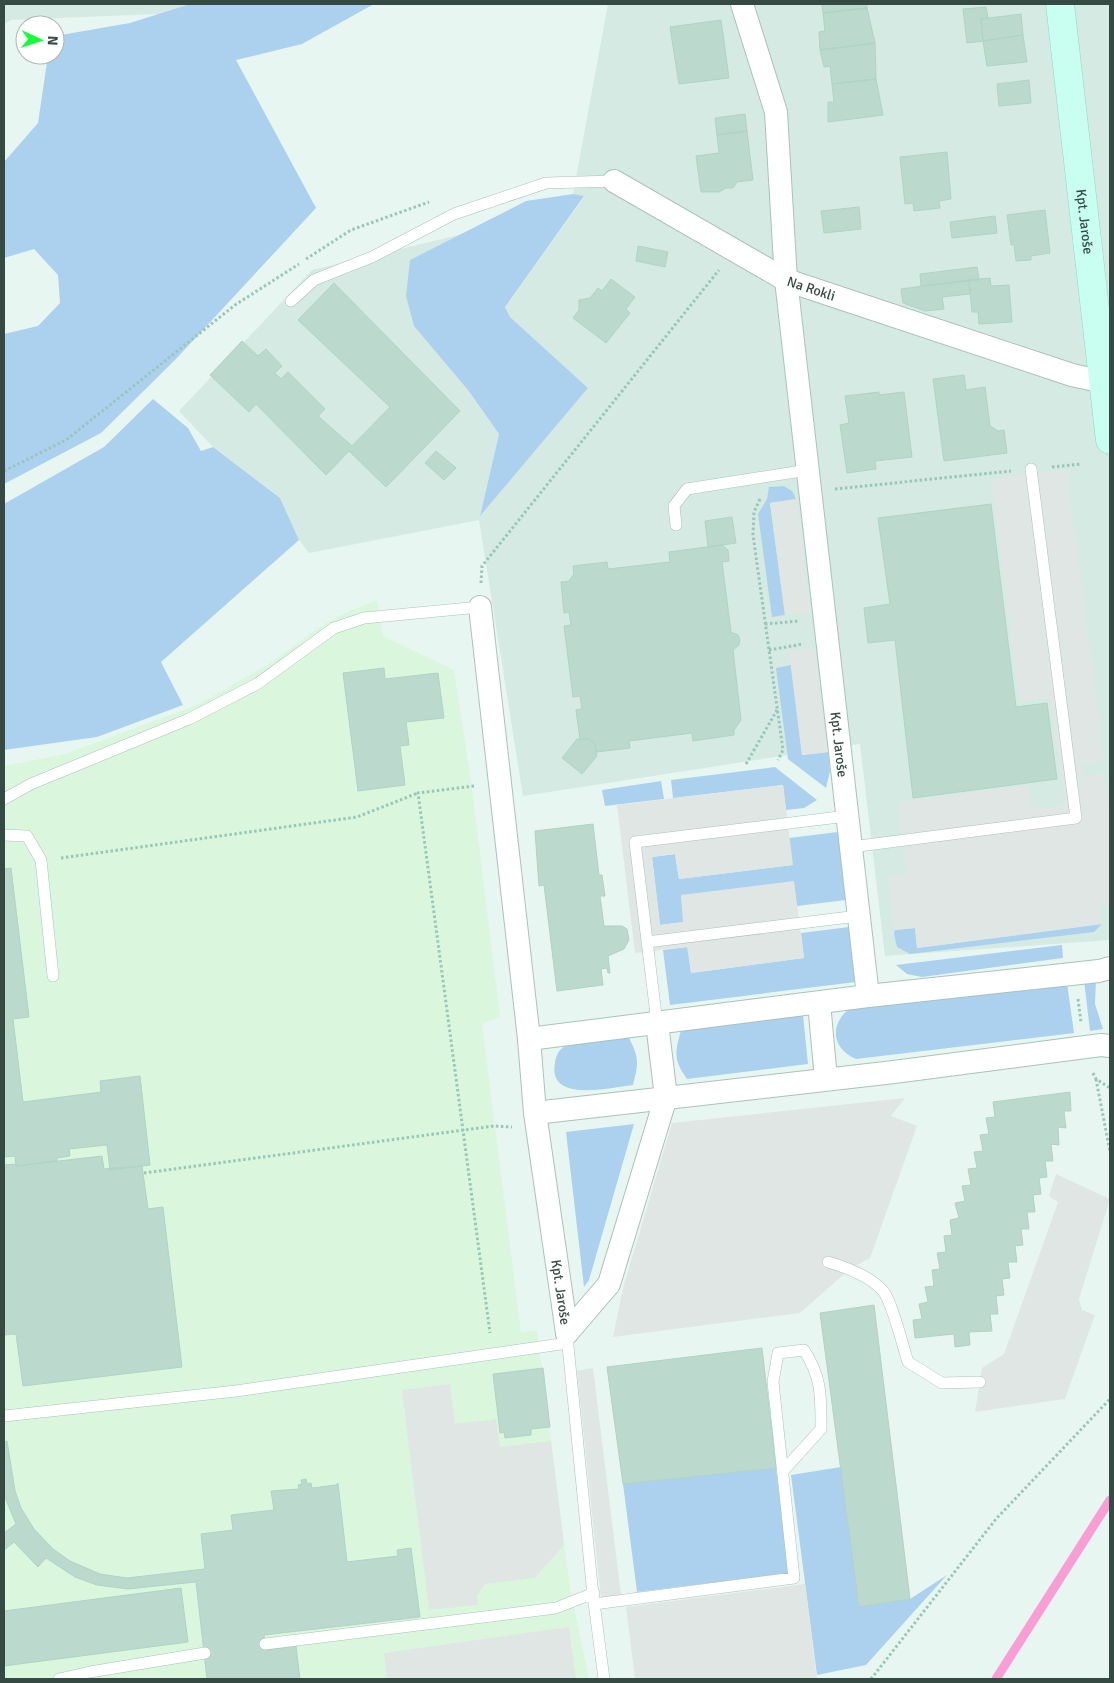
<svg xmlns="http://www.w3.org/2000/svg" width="1114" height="1683" font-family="Signika,sans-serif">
<rect width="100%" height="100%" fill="#e8f6f1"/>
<path fill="#d5eae3" d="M4 4H190L158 14 11 20 4 24Z
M608 4H1110V940L885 956 860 744 523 796 479 520 309 553 299 540 280 498 213 447 179 411 312 270 463 234 410 260 468 390 499 434 480 515 588 388 510 317 505 307 584 197 573 194Z"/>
<path fill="#daf7de" d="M377 600 383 636 454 670 472 787 500 1017 482 1023 521 1332 537 1330 570 1588 589 1679H4V766L65 754 197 705 269 664 320 627 340 615Z"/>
<path fill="#acd1ee" d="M190 4H374L302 44 236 60 316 208 175 360 101 433 4 484V334L38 326 60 303 58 275 34 249 4 258V162L38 123 48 55H55V36L130 23Z
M573 194 584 196 505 307 510 317 588 388 480 516 499 434 468 390 414 326 406 296 410 260 526 201Z
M153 399 188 428 201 451 213 447 280 498 299 540 161 662 183 705 97 737 4 750V504L104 447Z
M784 486 792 491 796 499 770 503 785 615 772 617 758 514 767 499 769 487Z
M791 665 802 755 828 752 830 771 826 788 788 759 776 668Z
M775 767 817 800 804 808 786 810 783 785 673 798 671 780Z
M661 781 664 799 605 806 602 790Z
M838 832 846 900 797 906 681 895 684 922 660 925 652 857 675 854 679 879 792 865 789 838Z
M1102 924 1094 932 910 954 897 947 894 934 895 930 915 928 917 948Z
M849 927 856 982 670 1005 663 950 688 947 691 973 804 958 801 933Z
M1062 945 1063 958 922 977 907 974 896 965Z
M1096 979 1095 1004 1103 1029 1090 1031 1084 980Z
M1067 983 1074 1033 856 1059C832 1049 829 1025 849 1009Z
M803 1015 808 1064 687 1079C673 1059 675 1053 681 1030Z
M628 1036C639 1057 639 1062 633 1085 613 1087 547 1104 555 1063 556 1055 559 1049 567 1045 581 1038 612 1038 628 1036Z
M634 1124 589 1280 584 1287 566 1132Z
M841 1467 859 1607 910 1599 947 1575 866 1665 817 1675 791 1475Z
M776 1468 789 1573 637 1592 623 1484Z"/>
<path fill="#e0e6e4" d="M1066 469 1104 761 1081 765 1083 776 1105 773 1110 813V905L1099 907 1102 924 917 948 915 928 895 930 888 876 907 873 898 802 1028 785 1031 809 1065 805 1051 698 1019 702 991 479Z
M796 499 810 612 785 615 770 503Z
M814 648 828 752 802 755 789 652Z
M783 785 793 865 679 879 675 854 652 857 660 925 683 922 681 895 794 881 804 958 691 973 687 947 635 953 617 805Z
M905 1098 891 1116 917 1126 870 1258 850 1269 800 1313 613 1337 623 1288 672 1123Z
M1056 1174 1110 1199 1079 1299 1082 1310 1095 1315 1065 1399 975 1412 982 1368 1004 1354 1058 1202 1049 1196Z
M593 1368 621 1595 601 1598 577 1371Z
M450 1384 455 1424 496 1419 500 1447 551 1441 564 1545 535 1578 485 1584 477 1596 478 1605 429 1610 402 1390Z
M805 1584 817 1679H635L626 1607Z
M569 1627 576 1679H387L384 1653Z"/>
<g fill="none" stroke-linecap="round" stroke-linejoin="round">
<path stroke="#f89ed4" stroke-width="9" d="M996 1679 1110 1500"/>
</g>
<path fill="#bcd9cd" stroke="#aed4c5" d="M822 4H867V8L823 13Z
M986 7 988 18 981 19 983 41 967 43 963 9Z
M867 8 875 43 820 50 819 32 825 31 823 13Z
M1021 14 1023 35 983 41 981 19Z
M721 20 729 78 679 84 670 27Z
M1023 35 1027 62 987 66 983 41Z
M875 43 876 79 832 84 830 66 824 67 820 50Z
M876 79 883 115 828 122V102H834L832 84Z
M1029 80 1031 103 999 106 997 84Z
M745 114 747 131 717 135 715 118Z
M747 131 753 180 737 182 733 188H726L719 192H701L696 156 719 153 717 135Z
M947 152 951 199 939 201 940 208 914 211 913 203 905 204 900 157Z
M859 207 861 229 824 233 821 211Z
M1045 210 1050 253 1031 256V260L1016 261 1014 245H1011L1007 215Z
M995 216 997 233 952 238 950 222Z
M638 246 668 252 665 267 636 261Z
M977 267 979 280 921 286 920 274Z
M990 278 991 286 1009 285 1012 322 979 324 978 312H972L969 280Z
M611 279 635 297 626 309 630 313 606 343 573 318 579 310V300L590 298 598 288 602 291Z
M969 280 970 294 942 297 944 309 925 311 903 303 901 289Z
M334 283 460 411 386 487 349 451 326 475 256 404 249 412 210 375 242 341 258 356 266 349 282 366 275 373 281 379 288 372 325 409 318 416 352 446 390 407 298 320Z
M964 375 966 390 985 387 990 426 998 431 1004 430 1007 453 944 461 933 379Z
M879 392V395L904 392 912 457 875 461 876 469 847 473 840 425 849 423 845 396Z
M436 451 456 468 444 480 425 463Z
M991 504 1016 707 1047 703 1057 779 913 798 895 640 868 643 864 608 890 604 878 518Z
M732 517 736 543 708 547 705 521Z
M722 545 728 550 729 561 722 562 731 632 738 635 740 640 739 645 733 650 741 720 734 730V735L693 741 692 733 629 741 630 748 596 752 595 744 589 739H580L576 710 582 709 580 696 573 697 564 626 571 625 569 612 564 613 561 582 569 581 574 574 573 566 607 562 608 569 670 562 669 552Z
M384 668 385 679 438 673 444 718 406 722 409 745 400 746 405 785 358 791 343 673Z
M577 739H589L595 744 596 752 597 756 582 774 562 758Z
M593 824 599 875H602L605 896H600L604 926H622L627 929 629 940 624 949 608 956 610 973H608L607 968 601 969 603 985 557 991 544 885 539 886 535 831Z
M11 868 29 1017 13 1019 23 1102 101 1092 100 1081 140 1076 150 1165 110 1170 107 1145 69 1149 70 1156 57 1158V1161L16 1166 15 1156 4 1157V869Z
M1070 1092 1071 1111H1064L1066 1128 1058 1127 1059 1145 1051 1144 1053 1161H1045L1047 1177 1039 1178 1041 1194 1033 1195 1035 1212H1027L1029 1229H1021L1023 1245 1015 1246 1017 1262H1008L1010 1278 1002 1279 1004 1295 996 1296 998 1314H990L992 1331 969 1332 970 1345 955 1347 954 1334 915 1338 913 1320 922 1319 919 1304 928 1302 925 1287 934 1286 932 1270 940 1269 937 1253 946 1252 944 1236 952 1235 950 1220 959 1218 955 1203 965 1201 962 1186 971 1185 968 1169 977 1168 974 1152 983 1151 980 1135 989 1134 986 1118 995 1117 993 1102Z
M102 1156 104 1169 142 1166 148 1209 163 1207 182 1367 23 1386 16 1334 4 1335V1165L16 1164V1166Z
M874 1305 910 1599 859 1607 820 1313Z
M762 1348 776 1468 623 1484 607 1367Z
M543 1368 550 1427 531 1429V1435L505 1438 504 1432 500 1433 493 1374Z
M7 1441 15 1491 21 1508 34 1529 53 1549 70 1561 100 1574 127 1578 205 1569 201 1534 233 1530 231 1515 274 1510 271 1491 299 1489 298 1485 302 1484 301 1480 306 1479 307 1484 311 1483 312 1488 336 1485 338 1483 347 1562 398 1556 397 1550 411 1548 420 1617 264 1635 266 1650 296 1646 300 1679H207L196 1582 128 1589 97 1585 75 1577 46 1558 38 1567 14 1542 4 1550V1533L16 1524 4 1495V1442Z
M181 1588 188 1642 4 1666V1611Z"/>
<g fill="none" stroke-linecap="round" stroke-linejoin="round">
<g stroke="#a9c2b9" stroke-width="12">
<path id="lane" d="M291 301 314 280 372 257 454 214 546 183 614 181
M676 525 674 506 687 489 808 470
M4 799 31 784 189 719 257 684 334 628 364 618 480 607
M4 835 27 836 41 860 53 976
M851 847 1076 818 1031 469
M647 942 858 916
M657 1023 635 842 847 816
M828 1262C845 1267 871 1277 883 1291 892 1301 903 1347 908 1362L942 1383 980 1382
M567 1336 593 1595 604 1679
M4 1416 236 1391 568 1343
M594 1604 794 1578 773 1382 778 1353 804 1350C822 1378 821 1397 821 1429L783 1471
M265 1644 556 1608 594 1593
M59 1679 90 1672 205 1653"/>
</g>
<g stroke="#a9c2b9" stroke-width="24">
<g id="street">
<path id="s1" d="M742 4 776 112 786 280 868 996"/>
<path id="s2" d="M614 181 786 280 1072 375 1104 382"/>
<path id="s3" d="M480 607 529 1039 535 1113 567 1333"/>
<path d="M819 1003 826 1079"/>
<path d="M529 1039 868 996 1099 971 1110 968"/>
<path d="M535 1113 894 1072 1101 1045 1110 1046"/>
<path d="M567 1333 609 1284 666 1097 657 1023"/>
</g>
</g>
<g stroke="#91d7c4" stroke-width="29">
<g id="secondary">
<path id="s4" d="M1060 4 1110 440"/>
</g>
</g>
<path stroke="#99c6b6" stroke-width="3" stroke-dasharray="2.5 2.5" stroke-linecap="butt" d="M306 259 351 230 429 202
M1052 467 1081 464
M4 471 66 440 235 305 299 264
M835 489 1011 471
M760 499 754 512 753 535 783 750 778 760
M481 583 482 566 719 270
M765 624 799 621
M769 650 803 644
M746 764 777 710
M474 786 418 793 490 1333
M61 858 357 817 418 793
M1078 999 1081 1022
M1093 1073 1096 1079 1110 1088
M1096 1079 1110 1152
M144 1173 494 1126 512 1127
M871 1679 996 1519 1110 1399"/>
<use href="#lane" stroke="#fff" stroke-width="11"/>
<use href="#street" stroke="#fff" stroke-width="22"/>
<use href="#secondary" stroke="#c8fff1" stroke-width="28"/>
</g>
<g text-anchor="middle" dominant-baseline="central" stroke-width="5" stroke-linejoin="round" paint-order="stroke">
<g font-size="14" fill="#354a42" stroke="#fff">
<text stroke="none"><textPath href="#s4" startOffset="219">Kpt. Jaroše</textPath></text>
<text stroke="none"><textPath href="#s2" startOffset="225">Na Rokli</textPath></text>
<text stroke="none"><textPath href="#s1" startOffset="749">Kpt. Jaroše</textPath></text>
<text stroke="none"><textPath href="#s3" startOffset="690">Kpt. Jaroše</textPath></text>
</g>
</g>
<rect width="1114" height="1683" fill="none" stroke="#354a42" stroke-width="10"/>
<g transform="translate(40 40) rotate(93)"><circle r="24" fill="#ffffff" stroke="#aeb7b3"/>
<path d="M0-4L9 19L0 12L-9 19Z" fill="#15ff37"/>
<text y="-8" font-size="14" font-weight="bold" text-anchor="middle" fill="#354a42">N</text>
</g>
</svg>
